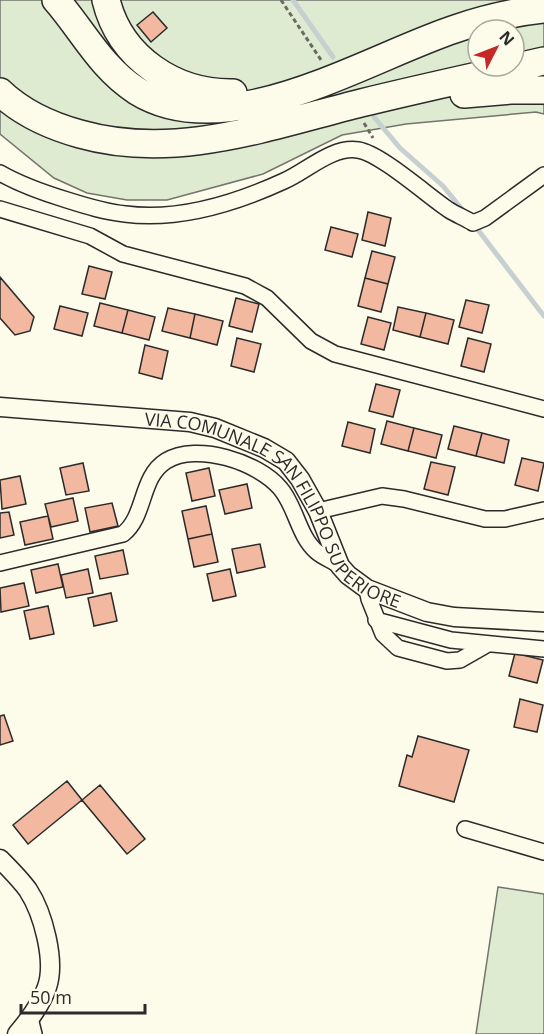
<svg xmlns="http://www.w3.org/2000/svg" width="544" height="1034" font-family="'Open Sans',sans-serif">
<rect width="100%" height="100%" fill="#fdfbea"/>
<path fill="#deebd1" stroke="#74746e" stroke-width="1.5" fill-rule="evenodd" d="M0 0H544V114L536 112 406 124 342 135 263 174 167 200H127L87 193 54 178 0 134ZM478 30H514V66H478Z
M498 887 544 894V1034H476Z"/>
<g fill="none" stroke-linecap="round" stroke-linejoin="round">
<path stroke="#c7d0d0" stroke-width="5" d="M293 0 333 57
M374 117 400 148 443 186 466 214
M475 226 544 316"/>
</g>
<path fill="#f2b8a0" stroke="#2b2b2b" stroke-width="1.5" d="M153 12 167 28 151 42 137 25Z
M368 212 391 218 385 246 362 240Z
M331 227 358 234 352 257 325 250Z
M372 251 395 257 388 284 365 278Z
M89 266 112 272 105 299 82 294Z
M0 277 34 317 30 331 15 335 0 318Z
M365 278 388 284 381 312 358 306Z
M236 298 259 304 252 332 229 326Z
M466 300 489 305 482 333 459 327Z
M100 303 128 310 122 333 94 326Z
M60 306 88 313 82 336 54 329Z
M398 307 426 313 420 337 393 330Z
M168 308 195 314 190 338 162 331Z
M128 310 155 317 149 340 122 333Z
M426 313 454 320 448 344 420 337Z
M195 314 223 321 217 345 190 338Z
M368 317 391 323 384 350 361 344Z
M237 338 261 344 254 372 231 366Z
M468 338 491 344 484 372 461 366Z
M145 345 168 351 162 379 139 373Z
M376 384 400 390 393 417 369 411Z
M387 421 414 428 408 451 381 444Z
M348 422 375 429 370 453 342 446Z
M454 426 482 433 476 456 448 449Z
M414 428 442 435 436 458 408 451Z
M482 433 509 440 504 463 476 456Z
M522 458 544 463 538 491 515 485Z
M431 462 455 467 448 495 424 489Z
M83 463 89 491 66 495 60 468Z
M209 468 215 496 192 501 186 473Z
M20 476 26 504 2 509 0 480Z
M247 484 252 508 225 514 219 490Z
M73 498 78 521 51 527 45 504Z
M112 503 118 526 90 532 85 508Z
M206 506 212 534 188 539 182 511Z
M9 512 14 535 0 538V513Z
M48 516 53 539 25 545 20 522Z
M212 534 218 562 194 567 188 539Z
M260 544 265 567 237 573 232 549Z
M123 550 128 574 100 579 95 556Z
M58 564 63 587 36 593 31 570Z
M88 569 93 593 66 598 61 575Z
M230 569 236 596 213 601 207 574Z
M24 583 29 606 1 612 0 588Z
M111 593 117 621 94 626 88 598Z
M48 606 54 634 30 639 24 611Z
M515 653 543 660 537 683 509 676Z
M520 699 543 705 537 732 514 727Z
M4 715 13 741 0 745V716Z
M418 736 469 750 454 802 399 786 407 755 412 757Z
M67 781 82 800 28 844 13 825Z
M100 785 145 839 127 854 82 800Z"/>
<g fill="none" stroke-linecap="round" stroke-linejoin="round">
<g stroke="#2b2b2b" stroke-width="18">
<path id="minor" d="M0 173C21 185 44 193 67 200 86 206 105 212 125 214 178 221 236 203 284 181 307 171 332 146 358 150 380 153 428 196 449 210 457 215 465 218 473 223L485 218 544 175
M0 209 90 236 123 254 245 286 267 298 311 341 335 354 544 409
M318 511 382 496 404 499 485 519H505L544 510
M0 563 123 534C146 516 140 477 166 461 197 442 258 462 280 488 296 506 298 536 317 552 323 557 333 561 340 566
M367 589 369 599 383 634 398 648 447 661 460 660 488 644
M376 620 451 640 544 649
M465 829 544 852
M30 1018 34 1034"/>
</g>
<g stroke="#2b2b2b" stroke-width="21">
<g id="tertiary">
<path id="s1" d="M0 407 190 422 215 428 264 448 286 461 300 479 318 511 340 566 348 575 367 589 427 612 454 617 544 622"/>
<path d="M0 859C10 869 20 879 28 890 43 913 56 961 47 987 41 1005 29 1020 17 1034"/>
</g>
</g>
<g stroke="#2b2b2b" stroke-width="30">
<path id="motorway" d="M56 0C83 31 101 68 137 91 227 147 367 58 455 29 484 19 514 12 544 9
M106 0C120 58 175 94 233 93
M0 92C22 113 51 126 80 134 175 161 269 126 361 103 422 88 483 75 544 61
M464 94 511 90H544"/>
</g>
<path stroke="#6a6964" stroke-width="3" stroke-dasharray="4.5 3" stroke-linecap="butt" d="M281 0 321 60
M364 123 373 138"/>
<use href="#minor" stroke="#fdfbea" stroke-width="15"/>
<use href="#tertiary" stroke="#fdfbea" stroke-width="18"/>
<use href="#motorway" stroke="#fdfbea" stroke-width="27"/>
</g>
<g text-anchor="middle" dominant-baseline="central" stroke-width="4.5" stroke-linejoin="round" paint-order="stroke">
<g font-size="18" fill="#2b2b2b" stroke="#fdfbea">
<text stroke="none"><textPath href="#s1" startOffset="315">VIA COMUNALE SAN FILIPPO SUPERIORE</textPath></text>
</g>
</g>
<g transform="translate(496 48) rotate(48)"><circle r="28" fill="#fdfbea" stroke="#a9a89e" stroke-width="1.5"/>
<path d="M0-4.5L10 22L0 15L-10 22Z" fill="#c62828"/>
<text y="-9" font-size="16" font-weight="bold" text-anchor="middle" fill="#2b2b2b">N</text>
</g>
<path d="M21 1004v9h124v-9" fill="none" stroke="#2b2b2b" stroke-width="3"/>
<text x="30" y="1004" font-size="18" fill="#2b2b2b" stroke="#fdfbea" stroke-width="4.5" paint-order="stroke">50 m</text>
</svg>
